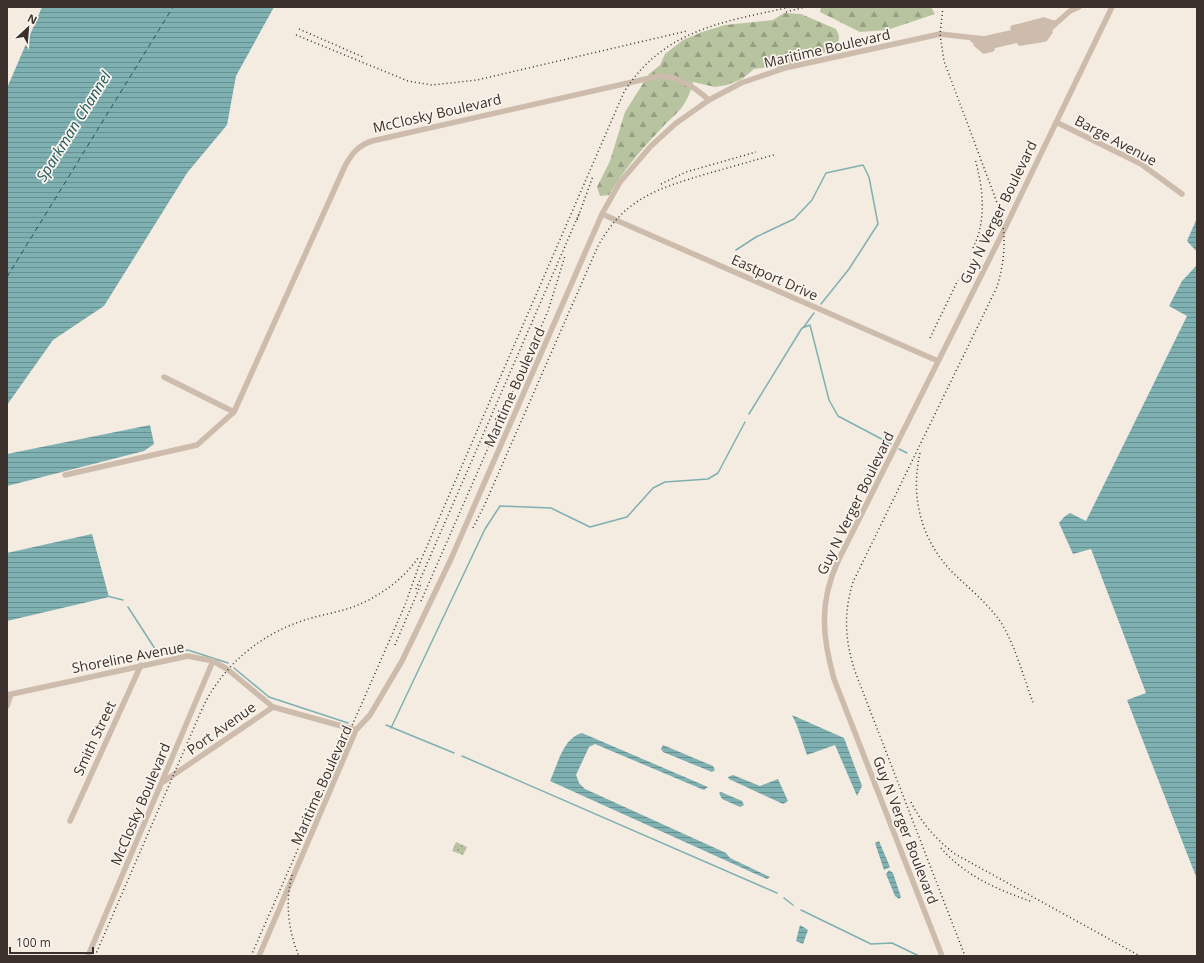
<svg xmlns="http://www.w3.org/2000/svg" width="1204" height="963" font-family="'Open Sans',sans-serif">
<defs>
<pattern id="forest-firs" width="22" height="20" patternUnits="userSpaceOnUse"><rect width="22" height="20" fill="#b8c4a0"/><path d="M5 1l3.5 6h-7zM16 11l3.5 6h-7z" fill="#97a083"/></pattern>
<pattern id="park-dots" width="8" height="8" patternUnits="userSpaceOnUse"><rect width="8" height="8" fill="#b8c4a0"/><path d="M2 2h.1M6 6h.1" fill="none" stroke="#97a083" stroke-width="1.8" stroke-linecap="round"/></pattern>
<pattern id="water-rules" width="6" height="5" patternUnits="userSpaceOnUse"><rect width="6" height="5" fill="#7fb0b2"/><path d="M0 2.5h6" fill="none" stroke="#699091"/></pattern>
</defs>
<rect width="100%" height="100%" fill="#f4ebe1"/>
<path fill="url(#forest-firs)" d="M821 7H931L935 14 887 30 860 32 820 12Z
M784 13 801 14 836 29 839 36 838 47 830 52 804 55 798 61 784 68 769 67 754 69 742 79 727 85 715 87 693 82C686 110 676 112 659 131 641 150 622 172 609 195L600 196 597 187 610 161 625 112 649 74 660 65 665 54 683 40 702 32 725 25 773 20Z"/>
<path fill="url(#park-dots)" d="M456 842 467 847 463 855 452 851Z"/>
<path fill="url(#water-rules)" d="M42 7H274L236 76 227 125 187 173 104 306 53 340 7 405V88Z
M1197 218V252L1187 241Z
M1197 265V879L1127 700 1146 693 1091 549 1073 554 1059 523 1064 517 1070 513 1086 521 1187 316 1169 306 1182 281Z
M150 425 154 444 144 451 7 486V454Z
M92 534 109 597 7 621V553Z
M792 715 844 738 862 786 857 796 835 745 807 755C802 741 799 728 792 715Z
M582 733 708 787 704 790 595 744 589 747 576 775 579 783 585 789 726 853 730 858 770 877 767 879 550 781C558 764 563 738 582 733Z
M663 745 713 766 715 770 712 772 663 752 661 749Z
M733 775 760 786 778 779 788 801 783 804 729 779 728 777Z
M721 792 742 801 744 805 740 807 722 799 719 793Z
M879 841 890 867 884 870 875 843Z
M889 870 893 873 901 897 899 899 895 896 886 874Z
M800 925 808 930 803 944 796 941Z"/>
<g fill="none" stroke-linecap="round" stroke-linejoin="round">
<path stroke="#7fb0b2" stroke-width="1.5" d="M736 250 756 237 794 219 812 200 826 173 863 165 869 177 878 224 849 269 821 304
M803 328 814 313
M749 414 802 328 810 325 829 400 838 416 891 444
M899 449 907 453
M107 596 123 600
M128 607 159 655 188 650 228 663
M234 668 269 697 348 723
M386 725 454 753
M391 728 485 529 500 506 551 508 590 527 627 517 653 488 665 482 708 479 718 473 745 422
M462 756 777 893
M784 898 793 905
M801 910 871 944 892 943 919 956"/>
<path stroke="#1f5a5e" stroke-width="1" stroke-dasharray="5 4" stroke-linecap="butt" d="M7 277 173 7"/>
<path stroke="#cdbbac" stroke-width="5.5" d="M1013 28 1044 20 1053 23
M973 40 987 47 1044 34 1070 11 1079 7
M979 41C992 46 1037 33 1050 26
M1020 43 1045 39 1050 32
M976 44 984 51 992 49
M1056 122 1141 164 1182 194
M602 214 938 361
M234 412 345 166C352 153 359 145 372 141L659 76C679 76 694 87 709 100
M65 475 197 445 234 412 164 377
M7 695 188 656 213 661 227 669 273 707 356 730
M7 706 11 694
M163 782 273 707
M70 821 141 665
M88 956 213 661
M259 956 356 730 370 715 402 661 451 559 602 214 620 182 651 146 675 124 709 100 741 83 785 68 940 34 984 39 1055 23
M942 956 834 679C822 636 819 602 838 561L1004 230 1112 7"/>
<path stroke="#3b302b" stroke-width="1.5" stroke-dasharray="1 3" stroke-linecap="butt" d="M943 7 940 34 944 61 999 208C1007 235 1005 260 997 287L853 582C843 614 845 643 856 674L965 956
M786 12 805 7
M299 29 363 57
M296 35 408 81 432 85 477 80 687 31
M661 184 686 172 756 152
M577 220 593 176
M973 248C987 220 983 187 975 159
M930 338 958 280
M920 453C910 497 921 540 953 573 969 588 987 603 1000 621 1015 644 1024 679 1034 705
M473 528 485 504 598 246C624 199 656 189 706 174 728 168 751 161 774 155
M416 589 579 214
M421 601 548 311 565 256
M395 645 421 584
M911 802C922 824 936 839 955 854L1140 956
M941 848C965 876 998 890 1033 902
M292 875C285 901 288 931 299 956
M95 956 202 709C222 666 260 634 305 620 320 615 335 613 350 608 376 599 402 581 418 558
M251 956 405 605 421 560 624 92C664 29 724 22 790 7"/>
</g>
<g text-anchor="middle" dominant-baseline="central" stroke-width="3.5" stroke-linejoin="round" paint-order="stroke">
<g font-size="14" fill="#3b302b" stroke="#fbf5ee">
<text transform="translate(827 48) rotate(-13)">Maritime Boulevard</text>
<text transform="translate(437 113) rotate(-13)">McClosky Boulevard</text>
<text transform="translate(1116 140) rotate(28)">Barge Avenue</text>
<text transform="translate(998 212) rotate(-64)">Guy N Verger Boulevard</text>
<text transform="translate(775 277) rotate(24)">Eastport Drive</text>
<text transform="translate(514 387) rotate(-66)">Maritime Boulevard</text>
<text transform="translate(855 503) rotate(-64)">Guy N Verger Boulevard</text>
<text transform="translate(128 657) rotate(-11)">Shoreline Avenue</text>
<text transform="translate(221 728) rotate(-35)">Port Avenue</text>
<text transform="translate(94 738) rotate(-65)">Smith Street</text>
<text transform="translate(321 785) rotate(-66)">Maritime Boulevard</text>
<text transform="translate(140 804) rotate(-67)">McClosky Boulevard</text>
<text transform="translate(906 830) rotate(69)">Guy N Verger Boulevard</text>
</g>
<g font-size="15" font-style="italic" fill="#1f5a5e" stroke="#fbf5ee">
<text transform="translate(73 126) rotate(-58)">Sparkman Channel</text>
</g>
</g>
<rect width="1204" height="963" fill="none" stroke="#3b302b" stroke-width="16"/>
<g transform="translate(28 28) rotate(26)" stroke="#fbf5ee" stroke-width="3" paint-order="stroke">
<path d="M0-3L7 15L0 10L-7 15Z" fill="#3b302b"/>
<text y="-6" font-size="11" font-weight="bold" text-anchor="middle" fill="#3b302b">N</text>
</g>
<path d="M10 947v6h83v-6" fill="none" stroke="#3b302b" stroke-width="2"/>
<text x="16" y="947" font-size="12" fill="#3b302b" stroke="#fbf5ee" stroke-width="3" paint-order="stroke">100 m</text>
</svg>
